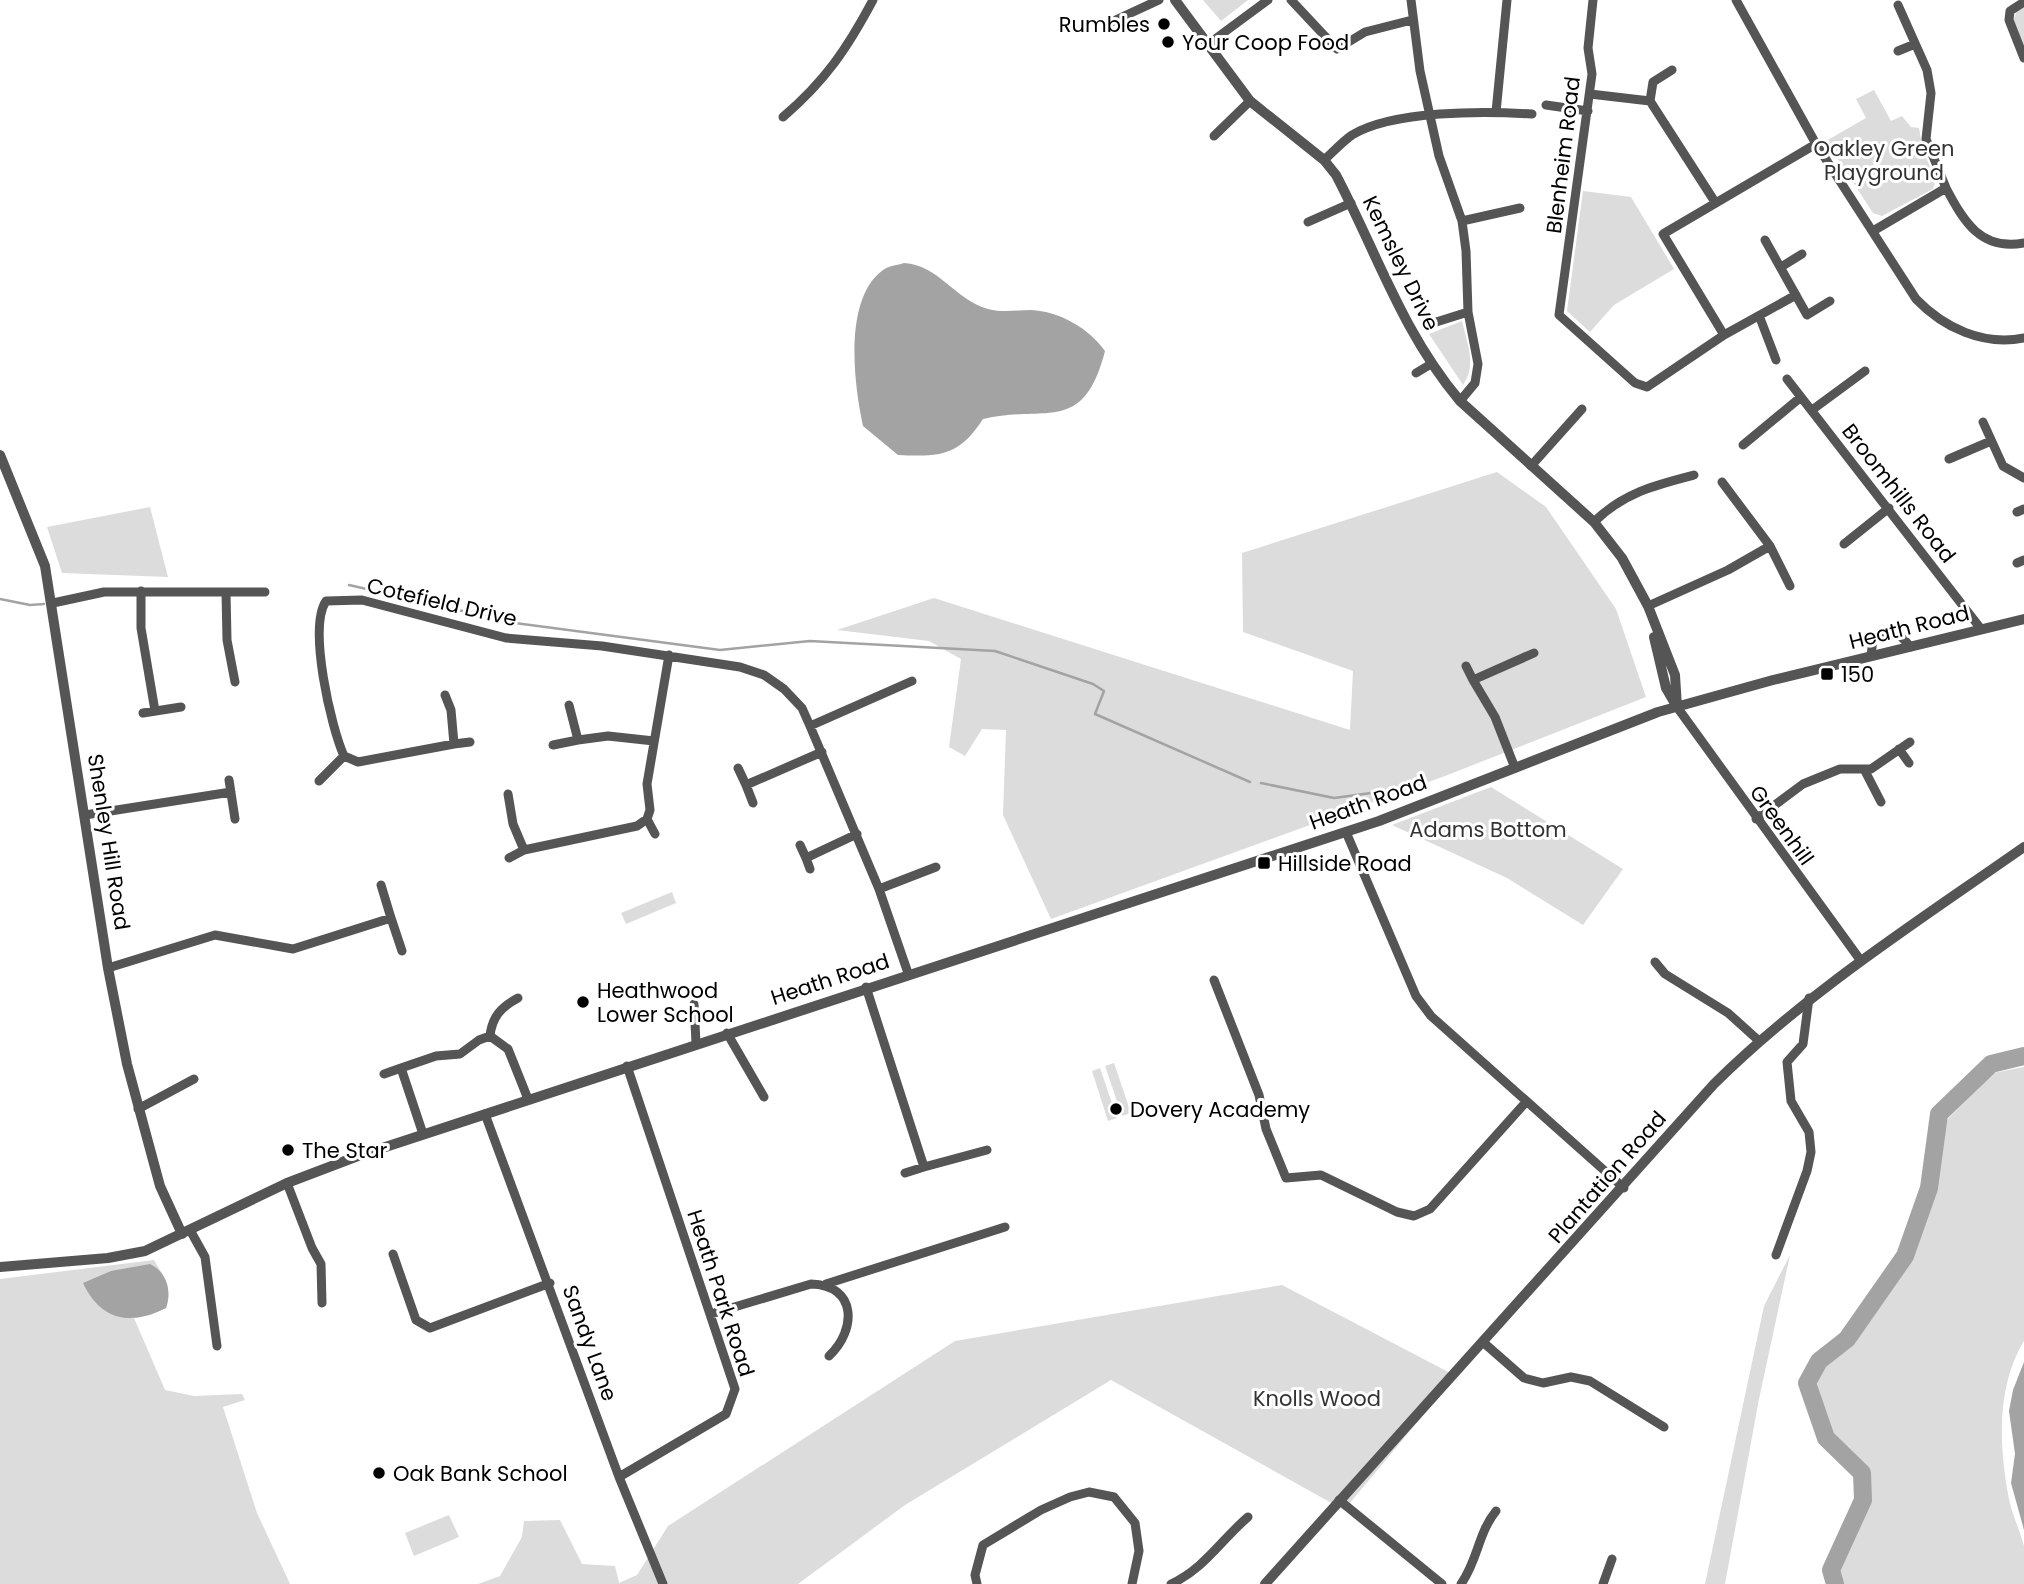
<svg xmlns="http://www.w3.org/2000/svg" width="2024" height="1584" font-family="Poppins,sans-serif">
<rect width="100%" height="100%" fill="#fff"/>
<path fill="#dcdcdc" d="M1203 0H1248L1221 21Z
M2024 7V47L2013 21 2018 8Z
M1874 90 1891 121 1902 116 1911 127 1919 128 1923 151 1936 180 1933 189 1882 216 1873 213 1826 141 1866 118 1856 99Z
M1583 191 1631 197 1674 269 1614 305 1590 332 1567 311Z
M1462 321C1467 343 1477 365 1463 385L1429 334Z
M1497 472 1546 507 1616 609 1646 697 1445 776 1051 919 1003 815 1006 730 982 729 965 756 949 747 961 659 929 641 837 630 934 598 1350 730 1353 671 1243 632 1242 553Z
M150 507 168 577 62 573 47 527Z
M1491 787 1623 869 1583 925 1507 878 1392 825Z
M672 892 676 903 626 924 621 913Z
M1114 1063 1131 1113 1122 1116 1105 1066Z
M2024 1067V1341C1996 1387 1999 1448 2009 1499 2012 1515 2020 1530 2024 1546 2024 1558 2024 1572 2024 1584H1838L1834 1573 1866 1500V1472L1829 1436 1811 1381 1865 1328 1909 1258 1933 1191 1946 1121 1993 1073Z
M1100 1068 1117 1118 1108 1121 1092 1071Z
M1790 1255 1759 1399 1725 1584H1705L1764 1306Z
M154 1260C164 1277 173 1289 166 1308L151 1315 134 1318 165 1390 194 1396 242 1394 245 1400 223 1407 257 1513 290 1584H0V1279Z
M1282 1285 1456 1376 1344 1510 1111 1380 905 1505 798 1584H478L500 1576 522 1537 524 1521 560 1520 582 1564 615 1566 619 1583 637 1575 668 1526 955 1341Z
M449 1515 459 1537 414 1556 405 1533Z"/>
<path fill="#a3a3a3" d="M904 263C939 265 955 300 988 309 1003 313 1017 310 1031 310 1059 311 1090 329 1105 351 1083 436 1046 404 983 419 959 456 941 457 898 455L863 426C854 384 843 299 883 270 888 266 898 265 904 263Z
M150 1264C167 1272 172 1291 166 1308 130 1326 101 1321 83 1283L111 1271Z
M2024 1362V1530L2011 1483 2015 1454 2009 1411 2013 1390Z"/>
<g fill="none" stroke-linecap="round" stroke-linejoin="round">
<path stroke="#a3a3a3" stroke-width="2.5" d="M349 585 515 623 720 650 810 641 995 651 1093 684 1104 691 1095 714 1250 782
M0 599 30 605 44 604
M1261 783 1334 798 1393 790"/>
<path stroke="#a3a3a3" stroke-width="18" d="M1835 1584 1831 1570 1863 1500 1862 1473 1826 1438 1807 1383 1819 1361 1847 1339 1905 1256 1929 1188 1939 1114 1991 1064 2024 1056"/>
<path stroke="#555" stroke-width="9" d="M1291 0 1337 49 1365 32 1412 20
M1411 0 1420 71 1439 156 1462 221 1466 251 1468 312 1478 364 1475 383 1460 401
M1593 0 1588 48 1592 74 1559 315 1635 383 1647 387 1724 335
M1736 0 1816 144 1916 299C1944 328 1983 346 2024 338
M2024 2 2010 11 2009 20 2024 58
M1898 5 1927 70 1931 93 1926 139 1946 188
M1107 24 1159 0
M1207 45 1268 0
M1898 51 1915 44
M1590 94 1650 101 1715 202
M1650 101 1653 82 1672 70
M1546 105 1588 111
M1496 112 1507 0
M783 117C825 81 847 49 873 0
M1214 136 1250 101
M1324 160C1333 152 1342 142 1352 135 1393 110 1485 111 1532 114
M1462 221 1520 208
M1308 222 1351 203
M1873 231 1946 188C1964 222 1981 251 2024 243
M1765 240 1807 315 1830 301
M1781 267 1802 254
M1796 295 1724 335 1663 234 1816 144
M1760 318 1776 360
M1433 323 1468 312
M1416 373 1431 364
M1787 379 1981 629
M1812 410 1865 371
M1983 422 2003 466 2024 478
M1743 445 1801 397
M1949 459 1991 441
M1531 466 1582 409
M2017 512 2024 509
M1594 522C1623 493 1655 485 1694 475
M1844 544 1889 508
M1770 546 1790 586
M2017 563 2024 560
M141 591V628L155 711
M226 592H265
M53 603 104 592H226L227 640 235 682
M1648 606 1728 570 1770 546 1722 482
M1871 656 1873 639C1888 627 1900 632 1910 647
M1466 666 1473 680
M445 695 451 710 454 744 358 762 344 756C331 727 308 628 326 601L362 600 506 638 602 646 740 667 764 675 784 689 802 708 810 726 879 889 908 973
M569 705 578 740 608 736 654 741
M1677 707 1861 961
M143 713 181 707
M810 726 912 681
M454 744 470 742
M553 745 578 740
M1899 749 1909 763
M738 768 746 785
M1515 768 1495 717 1473 680 1534 653
M1865 771 1881 802
M229 780 235 819
M319 781 344 756
M508 794 513 824 524 850 637 826 647 819 650 810 647 784 669 655
M753 803 746 785 822 752
M85 815 231 792
M647 819 655 834
M1756 819 1803 784 1840 769H1871L1910 742
M1346 832 1416 996 1431 1016 1624 1188
M800 845 806 858
M509 858 524 850
M810 869 806 858 857 834
M879 889 936 867
M391 918 402 951
M1655 962 1665 974 1728 1013 1758 1040
M108 968 215 935 293 949 391 918 381 885
M1214 980 1259 1095 1266 1129 1286 1178 1321 1175 1397 1212 1414 1216 1430 1209 1526 1102
M866 987 924 1167 987 1150
M694 1004 696 1043
M727 1033 764 1097
M490 1036C492 1017 501 1007 518 998
M384 1074 401 1068
M138 1109 194 1079
M485 1114 619 1477 663 1584
M423 1134 401 1068 436 1056 460 1054 479 1040 490 1036 508 1049 528 1099
M905 1173 924 1167
M287 1183 312 1248 321 1264 322 1303
M190 1230 205 1257 217 1346
M393 1254 416 1320 430 1328 550 1283
M1776 1255 1807 1171 1811 1152 1809 1132 1791 1101 1787 1062 1803 1044 1809 998
M826 1284 1005 1227
M711 1314 811 1284C857 1285 857 1330 829 1356
M1484 1343 1524 1378 1543 1383 1571 1377 1590 1381 1664 1427
M619 1477 726 1414 735 1389 627 1066
M1339 1500 1442 1584
M977 1584 975 1575 983 1545 1041 1510 1070 1497 1089 1492 1114 1497 1135 1523 1139 1551 1132 1584
M1171 1584C1204 1569 1221 1540 1248 1517
M1461 1584C1478 1560 1478 1533 1496 1511
M1603 1584 1612 1559"/>
<path stroke="#555" stroke-width="10" d="M1175 0 1250 101 1324 160 1336 175C1377 253 1402 332 1460 401L1594 522 1622 558 1648 606 1675 675 1677 707
M0 455 45 566 108 968 127 1064 160 1186 182 1234
M1654 637 1666 688 1677 707
M0 1267 108 1258 145 1251 287 1183 358 1156 1379 821 1658 712 1773 680 2024 619
M1265 1584 1714 1084C1807 992 1917 922 2024 847"/>
</g>
<g fill="#000" stroke="#fff" stroke-width="2.5">
<circle cx="1164" cy="24" r="7"/>
<circle cx="1168" cy="42" r="7"/>
<rect x="1820" y="667" width="14" height="14" rx="3.5"/>
<rect x="1257" y="856" width="14" height="14" rx="3.5"/>
<circle cx="583" cy="1002" r="7"/>
<circle cx="1116" cy="1109" r="7"/>
<circle cx="288" cy="1150" r="7"/>
<circle cx="379" cy="1473" r="7"/>
</g>
<g text-anchor="middle" dominant-baseline="central" stroke-width="6" stroke-linejoin="round" paint-order="stroke">
<g font-size="21" fill="#000" stroke="#fff" text-anchor="start">
<text x="1150" y="24" text-anchor="end">Rumbles</text>
<text x="1182" y="42">Your Coop Food</text>
<text x="1841" y="674">150</text>
<text x="1278" y="863">Hillside Road</text>
<text x="597" y="990">Heathwood<tspan x="597" dy="24">Lower School</tspan></text>
<text x="1130" y="1109">Dovery Academy</text>
<text x="302" y="1150">The Star</text>
<text x="393" y="1473">Oak Bank School</text>
</g>
<g font-size="21" fill="#333" stroke="#fff">
<text x="1884" y="148">Oakley Green<tspan x="1884" dy="24">Playground</tspan></text>
<text x="1488" y="829">Adams Bottom</text>
<text x="1317" y="1398">Knolls Wood</text>
</g>
<g font-size="21" fill="#000" stroke="#fff">
<text transform="translate(1563 155) rotate(-83)">Blenheim Road</text>
<text transform="translate(1401 263) rotate(64)">Kemsley Drive</text>
<text transform="translate(1899 493) rotate(52)">Broomhills Road</text>
<text transform="translate(442 602) rotate(13)">Cotefield Drive</text>
<text transform="translate(1909 627) rotate(-14)">Heath Road</text>
<text transform="translate(1368 802) rotate(-20)">Heath Road</text>
<text transform="translate(1782 825) rotate(54)">Greenhill</text>
<text transform="translate(109 842) rotate(81)">Shenley Hill Road</text>
<text transform="translate(830 979) rotate(-18)">Heath Road</text>
<text transform="translate(1607 1177) rotate(-49)">Plantation Road</text>
<text transform="translate(721 1293) rotate(72)">Heath Park Road</text>
<text transform="translate(590 1343) rotate(70)">Sandy Lane</text>
</g>
</g>
</svg>
